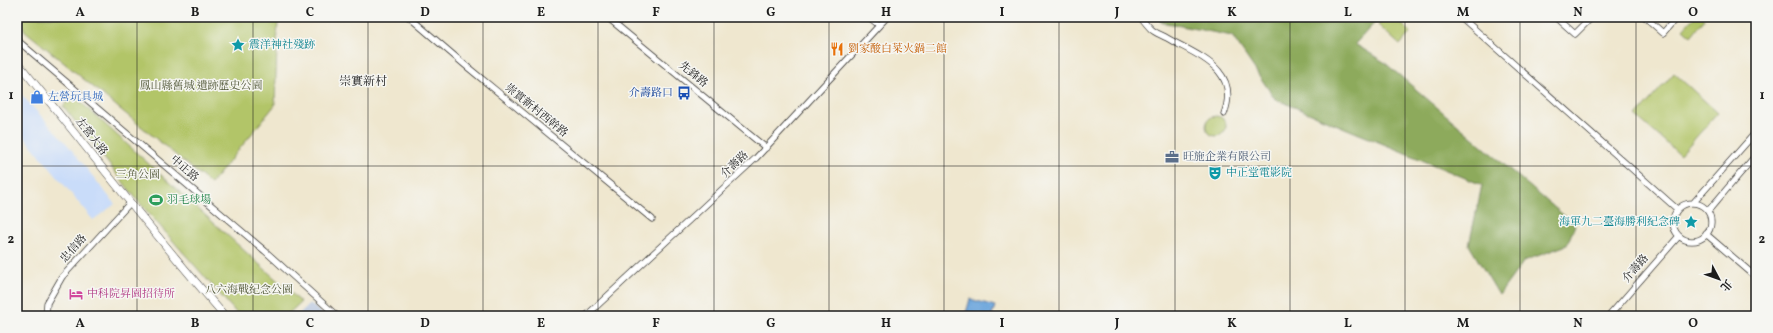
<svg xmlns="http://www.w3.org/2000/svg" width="1773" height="333" font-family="Vollkorn,'Noto Serif TC',serif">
<rect width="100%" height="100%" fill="#f6f6f2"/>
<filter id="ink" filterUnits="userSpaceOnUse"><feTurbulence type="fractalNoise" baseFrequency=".025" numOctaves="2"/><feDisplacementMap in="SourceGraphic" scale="8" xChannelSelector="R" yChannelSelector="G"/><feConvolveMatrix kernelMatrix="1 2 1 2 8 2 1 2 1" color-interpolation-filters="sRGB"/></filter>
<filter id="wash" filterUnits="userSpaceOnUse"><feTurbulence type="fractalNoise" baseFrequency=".012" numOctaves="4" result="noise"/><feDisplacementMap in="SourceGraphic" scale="16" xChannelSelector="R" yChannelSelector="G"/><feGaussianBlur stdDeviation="0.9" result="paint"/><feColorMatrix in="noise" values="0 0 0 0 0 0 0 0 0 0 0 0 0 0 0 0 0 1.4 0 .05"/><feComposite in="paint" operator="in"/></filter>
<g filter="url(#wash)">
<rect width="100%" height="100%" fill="#efe7cf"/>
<path fill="#c9dcf9" d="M17 90 67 144 115 204 93 220 17 128Z"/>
<path fill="#b6c5de" d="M310 303 324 316H297Z"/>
<path fill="#b2c568" stroke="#677042" d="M22 17H278L275 105 211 184 24 30Z
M1385 17H1393L1411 32 1400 45 1378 25Z
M1694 17H1703L1705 19 1691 36 1683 29Z
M1674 73 1718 113 1680 155 1636 116Z
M74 96 301 302 286 316H239L138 201 63 106Z
M1206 126a10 10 0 1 1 20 0a10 10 0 1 1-20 0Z"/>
<path fill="#8daa5c" stroke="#54633c" d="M1156 17H1380L1355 44 1384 62 1575 225 1567 245 1524 261 1499 295 1469 245 1482 185 1275 99 1232 36 1161 22Z"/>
<path fill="#6ca5dc" stroke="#44607c" d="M970 299 995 306 992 316H965Z"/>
</g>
<g filter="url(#ink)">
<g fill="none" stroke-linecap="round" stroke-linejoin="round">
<g stroke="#3c3a37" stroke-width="7">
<path id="street" d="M409 17 465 65 652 219
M607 17 766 148
M869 17 879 25
M1141 17C1144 21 1147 25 1151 29 1155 33 1162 35 1167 38 1198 56 1241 69 1224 114
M1461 17 1677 209
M1556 17 1575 34 1592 17
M1645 17 1663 33 1677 17
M17 40 265 251 337 316
M1694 202 1756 132
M1673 222a19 19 0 1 1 38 0a19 19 0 1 1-38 0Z
M1708 211 1756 155
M1706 234 1756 277
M46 316 47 303 62 277 130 203
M586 316 756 158 887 17
M1609 316 1679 236"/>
</g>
<g stroke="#3c3a37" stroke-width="8">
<path id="secondary" d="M17 62C87 147 153 234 225 316"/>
</g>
<use href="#street" stroke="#fff" stroke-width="5.5"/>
<use href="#secondary" stroke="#fff" stroke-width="7"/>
</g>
</g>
<path fill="none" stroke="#1c1c1c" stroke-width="1" stroke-opacity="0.55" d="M137 17V316M253 17V316M368 17V316M483 17V316M598 17V316M714 17V316M829 17V316M944 17V316M1059 17V316M1175 17V316M1290 17V316M1405 17V316M1520 17V316M1636 17V316M17 166H1756"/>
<defs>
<g id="sight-bare" transform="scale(1.08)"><path d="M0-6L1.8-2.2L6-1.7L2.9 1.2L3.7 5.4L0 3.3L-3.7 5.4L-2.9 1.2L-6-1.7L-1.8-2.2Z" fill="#0f9aa8" stroke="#f6f6f2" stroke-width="2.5" paint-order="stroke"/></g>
<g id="restaurant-bare" transform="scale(1.08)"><path d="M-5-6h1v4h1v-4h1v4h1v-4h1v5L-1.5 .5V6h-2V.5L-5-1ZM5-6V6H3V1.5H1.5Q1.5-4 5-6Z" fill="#e8710a" stroke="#f6f6f2" stroke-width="2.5" paint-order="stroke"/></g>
<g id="bus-bare" transform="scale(1.08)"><path d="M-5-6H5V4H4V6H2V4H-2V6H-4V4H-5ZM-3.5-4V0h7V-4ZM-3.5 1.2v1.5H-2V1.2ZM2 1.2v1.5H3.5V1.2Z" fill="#1a4fb4" stroke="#f6f6f2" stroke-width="2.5" paint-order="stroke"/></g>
<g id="shop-bare" transform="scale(1.08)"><path d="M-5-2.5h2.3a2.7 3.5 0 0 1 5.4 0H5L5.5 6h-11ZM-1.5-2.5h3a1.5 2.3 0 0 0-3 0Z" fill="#3f7fe0" stroke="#f6f6f2" stroke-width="2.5" paint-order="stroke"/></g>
<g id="office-bare" transform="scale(1.08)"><path d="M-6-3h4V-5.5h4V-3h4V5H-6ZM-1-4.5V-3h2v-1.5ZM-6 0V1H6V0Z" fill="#5c6f8a" stroke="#f6f6f2" stroke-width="2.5" paint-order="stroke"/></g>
<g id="theatre-bare" transform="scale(1.08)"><path d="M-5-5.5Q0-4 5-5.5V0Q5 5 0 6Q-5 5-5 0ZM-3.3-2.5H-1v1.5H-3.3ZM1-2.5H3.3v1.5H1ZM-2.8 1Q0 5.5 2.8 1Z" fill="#0f9aa8" stroke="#f6f6f2" stroke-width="2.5" paint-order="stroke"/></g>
<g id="stadium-bare" transform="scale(1.08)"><path d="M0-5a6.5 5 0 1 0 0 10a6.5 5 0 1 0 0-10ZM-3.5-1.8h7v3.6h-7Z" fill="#2e9e5b" stroke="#f6f6f2" stroke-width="2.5" paint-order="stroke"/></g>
<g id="hotel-bare" transform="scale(1.08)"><path d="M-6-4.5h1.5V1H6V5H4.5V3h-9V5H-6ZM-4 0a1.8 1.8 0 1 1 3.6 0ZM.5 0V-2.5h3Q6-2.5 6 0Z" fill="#d1479c" stroke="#f6f6f2" stroke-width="2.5" paint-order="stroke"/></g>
</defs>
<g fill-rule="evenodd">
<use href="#sight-bare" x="238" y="45"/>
<use href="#restaurant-bare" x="837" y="49"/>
<use href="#bus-bare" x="684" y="93"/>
<use href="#shop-bare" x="37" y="97"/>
<use href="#office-bare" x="1172" y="157"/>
<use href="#theatre-bare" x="1215" y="173"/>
<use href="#stadium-bare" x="156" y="200"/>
<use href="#sight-bare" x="1691" y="222"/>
<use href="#hotel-bare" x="76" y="294"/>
</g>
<g text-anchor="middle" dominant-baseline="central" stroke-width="3" stroke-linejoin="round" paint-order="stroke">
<g font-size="11" fill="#0d838f" stroke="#f6f6f2" text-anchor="start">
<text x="249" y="45">震洋神社殘跡</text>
<text x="1226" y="173">中正堂電影院</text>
<text x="1680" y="222" text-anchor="end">海軍九二臺海勝利紀念碑</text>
</g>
<g font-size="11" fill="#c56008" stroke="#f6f6f2" text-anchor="start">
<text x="848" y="49">劉家酸白菜火鍋二館</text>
</g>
<g font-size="11" fill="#1c1c1c" stroke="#f6f6f2">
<text transform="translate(693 75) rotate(39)">先鋒路</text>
<text transform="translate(536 111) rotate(39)">崇實新村西幹路</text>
<text transform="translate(91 137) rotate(52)">左營大路</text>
<text transform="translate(735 165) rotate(-44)">介壽路</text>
<text transform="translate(184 169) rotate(41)">中正路</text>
<text transform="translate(74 249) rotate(-48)">忠信路</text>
<text transform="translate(1636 269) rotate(-49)">介壽路</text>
</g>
<g font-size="11" fill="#505737" stroke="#f6f6f2">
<text x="201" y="86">鳳山縣舊城 遺跡歷史公園</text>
<text x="138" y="175">三角公園</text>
<text x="249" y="290">八六海戰紀念公園</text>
</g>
<g font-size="11" fill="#164399" stroke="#f6f6f2" text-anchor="end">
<text x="673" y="93">介壽路口</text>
</g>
<g font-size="11" fill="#366cbe" stroke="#f6f6f2" text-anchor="start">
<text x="48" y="97">左營玩具城</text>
</g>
<g font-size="11" fill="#4e5e75" stroke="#f6f6f2" text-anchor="start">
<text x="1183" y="157">旺施企業有限公司</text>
</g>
<g font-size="11" fill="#27864d" stroke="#f6f6f2" text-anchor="start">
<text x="167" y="200">羽毛球場</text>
</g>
<g font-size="11" fill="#b23c85" stroke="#f6f6f2" text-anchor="start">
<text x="87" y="294">中科院昇園招待所</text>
</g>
<g font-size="12" fill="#1c1c1c" stroke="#f6f6f2">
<text x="363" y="82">崇實新村</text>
</g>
</g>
<rect width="1773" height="333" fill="none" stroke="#f6f6f2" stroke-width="44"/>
<g transform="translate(1719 279) rotate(131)" stroke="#f6f6f2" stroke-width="3" paint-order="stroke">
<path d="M0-3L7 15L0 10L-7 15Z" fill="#1c1c1c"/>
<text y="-6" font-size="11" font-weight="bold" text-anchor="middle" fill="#1c1c1c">北</text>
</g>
<rect x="22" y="22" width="1729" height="289" fill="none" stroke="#1c1c1c" stroke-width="1.5"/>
<g font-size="13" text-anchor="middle" font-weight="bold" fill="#1c1c1c">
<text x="80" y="16">A</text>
<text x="195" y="16">B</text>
<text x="310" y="16">C</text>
<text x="425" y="16">D</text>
<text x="541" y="16">E</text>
<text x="656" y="16">F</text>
<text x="771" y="16">G</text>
<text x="886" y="16">H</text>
<text x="1002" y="16">I</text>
<text x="1117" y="16">J</text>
<text x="1232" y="16">K</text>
<text x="1348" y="16">L</text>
<text x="1463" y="16">M</text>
<text x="1578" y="16">N</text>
<text x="1693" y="16">O</text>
<text x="11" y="99">1</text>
<text x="1762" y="99">1</text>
<text x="11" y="243">2</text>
<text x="1762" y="243">2</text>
<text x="80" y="327">A</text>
<text x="195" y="327">B</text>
<text x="310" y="327">C</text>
<text x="425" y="327">D</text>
<text x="541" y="327">E</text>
<text x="656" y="327">F</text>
<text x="771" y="327">G</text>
<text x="886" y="327">H</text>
<text x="1002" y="327">I</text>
<text x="1117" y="327">J</text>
<text x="1232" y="327">K</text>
<text x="1348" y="327">L</text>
<text x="1463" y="327">M</text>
<text x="1578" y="327">N</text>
<text x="1693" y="327">O</text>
</g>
</svg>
